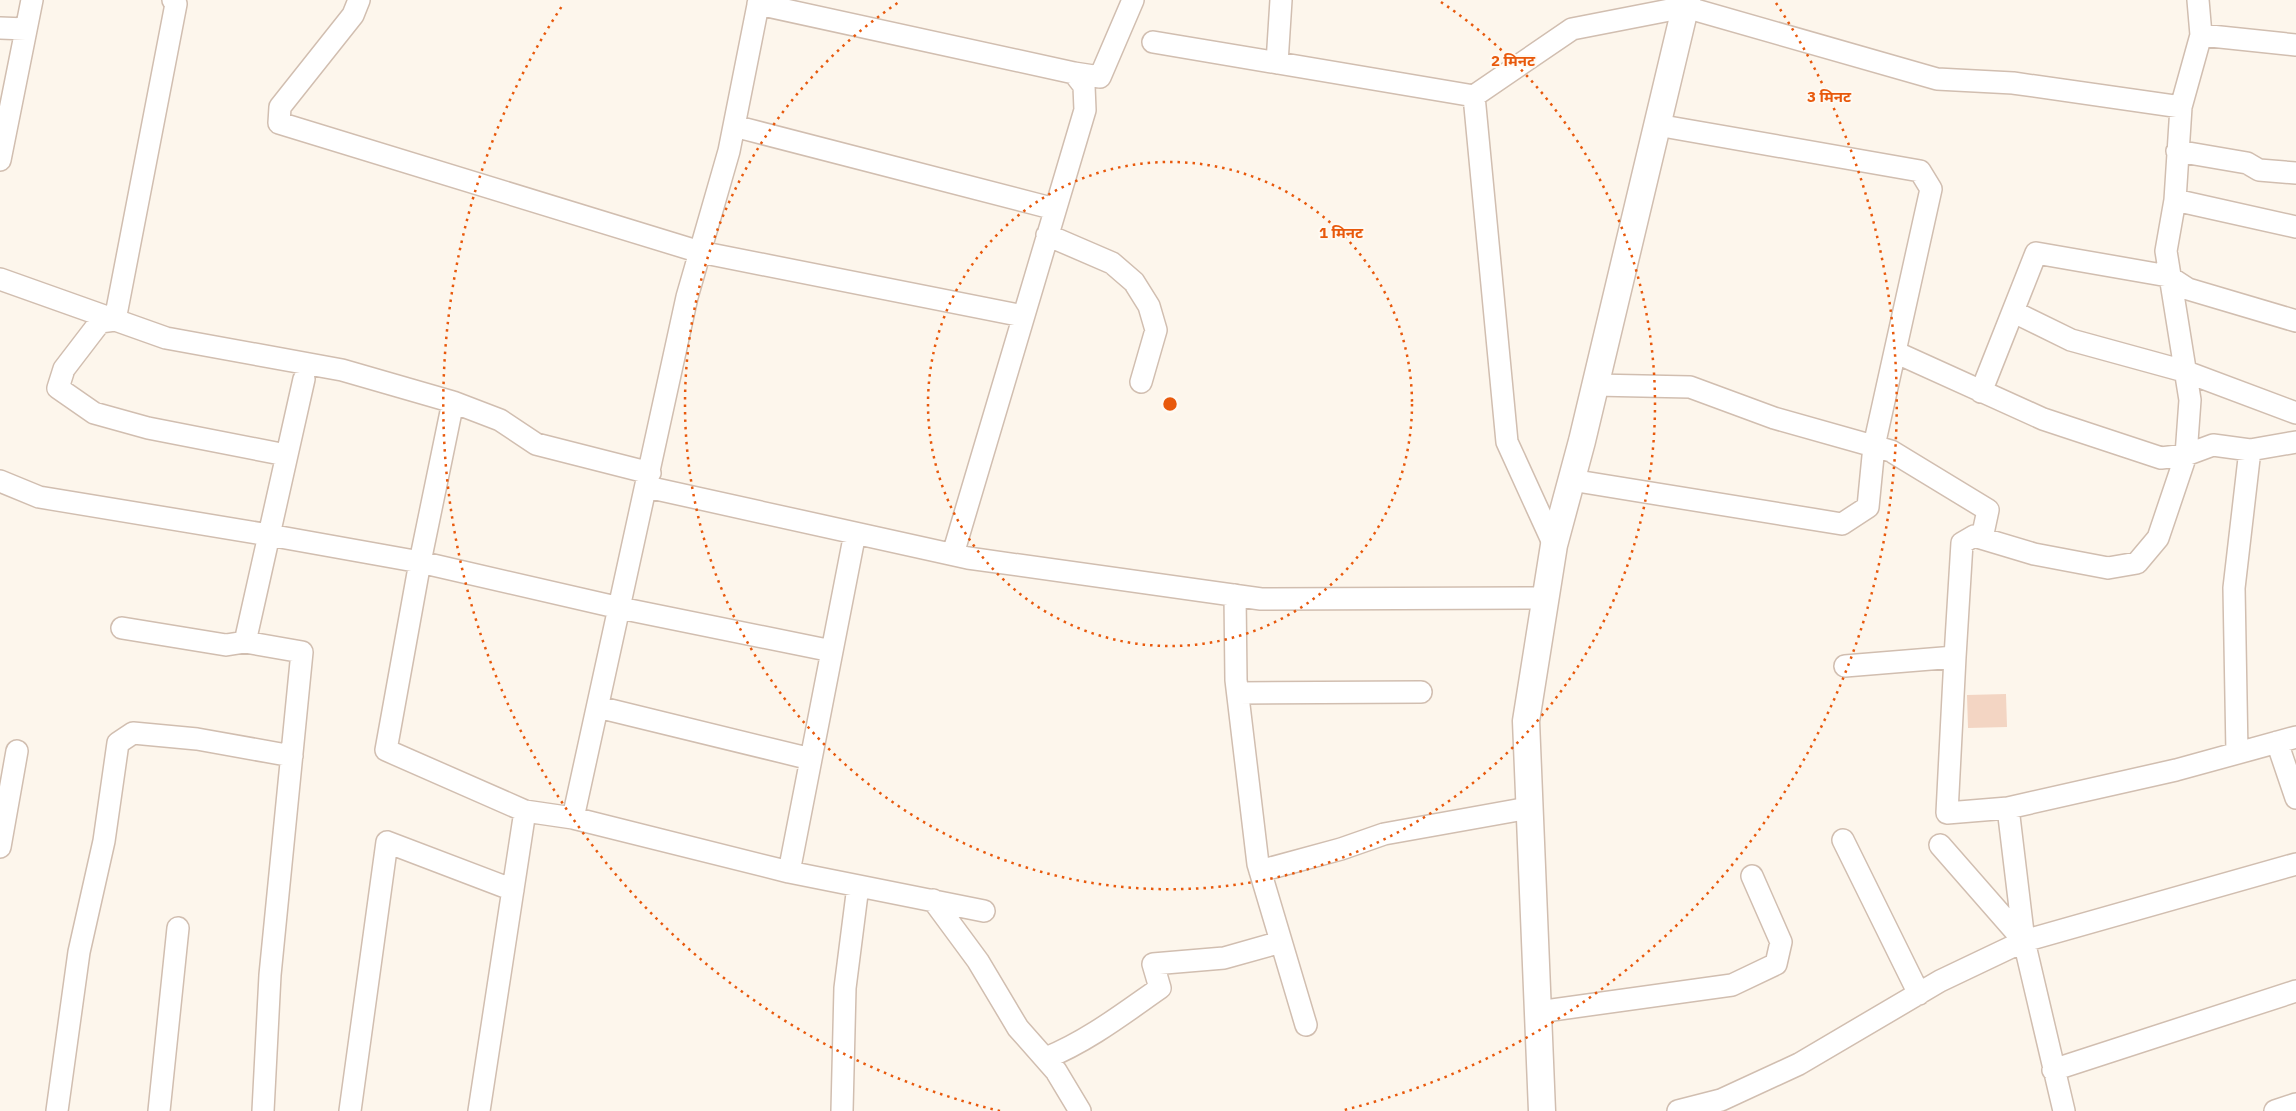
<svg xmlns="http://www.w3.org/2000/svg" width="2296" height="1111" font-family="'IBM Plex Sans','Noto Sans Devanagari',sans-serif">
<rect width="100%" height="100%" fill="#fdf6ec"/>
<path fill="#f3d5c3" d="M2006 694 2007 727 1968 728 1967 695Z"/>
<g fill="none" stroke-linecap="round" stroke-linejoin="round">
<g stroke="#d1beb0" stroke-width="24">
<path id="minor" d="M173 0 176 4 115 320 100 322 64 369 58 388 94 413 148 428 286 455
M359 0 353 15 280 107 279 123 700 252 1023 316
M758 4 1074 73 1084 86 1085 110 953 554
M0 28 26 29
M2201 35 2296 45
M1153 42 1474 96 1572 29 1685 7 1937 79 2013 83 2181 107
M1277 63 1281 0
M1074 73 1100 77 1133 0
M1474 96 1507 442 1554 545
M734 126 1055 209
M2177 151 2247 163 2259 170 2296 173
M0 160 32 0
M2175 200 2296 227
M1047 235 1112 263 1134 282 1149 306 1156 330 1141 382
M0 279 166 338 342 370 453 402 500 420 536 444 650 473
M2014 312 2071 340 2184 371 2296 413
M1895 352 2043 419 2161 458 2186 455 2213 445 2250 450 2296 442
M1595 385 1690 387 1774 418 1891 451 1988 510 1982 538
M1981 392 2036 253 2168 276 2188 289 2296 321
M453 402 420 562 386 750 525 811
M1571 480 1842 524 1868 507 1874 446 1931 189 1920 171 1657 125
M0 481 39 497 269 535 304 379
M647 487 968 558 1261 599 1546 598
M1235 595 1236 680 1258 864 1306 1025
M122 628 226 645 245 642
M1955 657 1962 543 1974 536 2034 554 2108 568 2137 563 2158 538 2186 455 2190 400 2166 251 2175 200 2181 107 2201 35 2198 0
M1845 666 1955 657 1947 813 2008 808
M1238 693 1421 692
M598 707 811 759
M2277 742 2296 798
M2237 753 2234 588 2250 450
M573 818 789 872 984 911
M1843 840 1919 994
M1940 845 2024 941
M0 847 17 751
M1260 871 1341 849 1384 834 1529 808
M789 872 855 533
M933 900 978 961 1018 1028 1056 1071 1080 1111
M1538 1012 1732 985 1776 964 1781 942 1752 876
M1046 1058C1088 1041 1124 1013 1160 988L1153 964 1224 958 1281 942
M2053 1070 2296 991
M57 1111 79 952 104 841 118 743 133 733 197 739 292 756
M159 1111 178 928
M263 1111 270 975 302 652 245 642 269 535 420 562 620 608 832 651
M350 1111 387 842 513 890
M479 1111 525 811 573 818 687 297 729 151 759 0
M842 1111 845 988 858 886
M1678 1111 1721 1100 1799 1064 1940 981 2024 941 2296 864
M2064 1111 2024 941 2008 808 2176 770 2296 737
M2275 1111 2296 1104"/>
</g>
<g stroke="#d1beb0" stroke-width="29">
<path id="tertiary" d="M1542 1111 1526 721 1554 545 1582 441 1687 0"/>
</g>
<use href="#minor" stroke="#fff" stroke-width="21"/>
<use href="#tertiary" stroke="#fff" stroke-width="26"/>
</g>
<g fill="none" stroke="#e8590c" stroke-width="2.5" stroke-dasharray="2.5 5">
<circle cx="1170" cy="404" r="242"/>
<path d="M1441 2A485 485 0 1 1 899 2"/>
<path d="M1000 1111A727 727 0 0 1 564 3M1776 3A727 727 0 0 1 1340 1111"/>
</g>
<circle cx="1170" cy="404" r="8" fill="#e8590c" stroke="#fffaf3" stroke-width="2.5"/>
<g font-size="15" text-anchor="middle" font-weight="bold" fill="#e8590c" stroke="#fffaf3" stroke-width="4" stroke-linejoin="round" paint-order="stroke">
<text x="1513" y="66">2 मिनट</text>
<text x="1829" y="102">3 मिनट</text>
<text x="1341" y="238">1 मिनट</text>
</g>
</svg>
